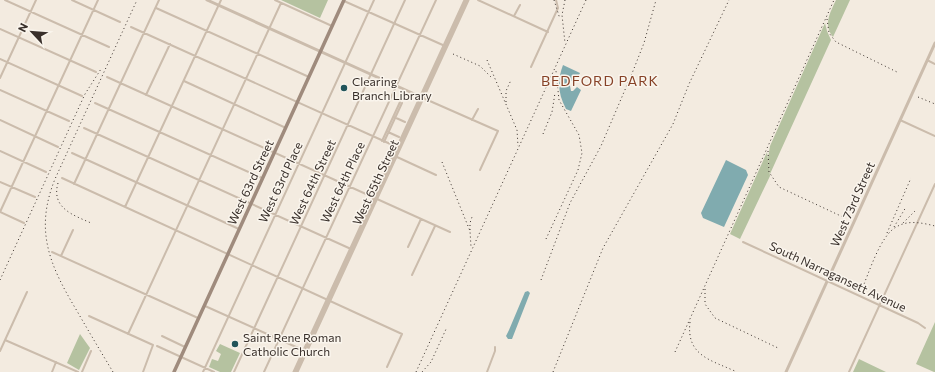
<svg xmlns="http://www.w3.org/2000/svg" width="935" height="372" font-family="Commissioner,sans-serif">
<rect width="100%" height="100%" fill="#f3ebe0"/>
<path fill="#b5c2a0" d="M281 0H328L320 18Z
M836 0H850L833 37C823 25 830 13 836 0Z
M825 23 827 31 831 40 770 174 768 158 770 146Z
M767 152 770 176 740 239 730 234Z
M935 322V372H934L916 364Z
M80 334 90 348 79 370 67 363Z
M220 344 240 353 231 372H220L209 367 212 359 218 361 221 354 216 351Z
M859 359 861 360 886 372H853Z"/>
<path fill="#80abaf" d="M563 65 580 73 576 81H569L571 91H573L577 87 581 90 571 111 566 109C558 94 557 81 563 65Z
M726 160 746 170 748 175 724 227 703 218 701 213Z
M528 291 530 293 512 339H508L506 336 509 330 525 292Z"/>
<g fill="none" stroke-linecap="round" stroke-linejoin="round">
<path stroke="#cbbcac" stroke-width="2" d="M5 0 109 47
M72 0 120 22
M275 0 332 26
M478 0 548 32
M344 1 445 46
M156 8 309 77
M514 16 520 5
M131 27 397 147
M0 29 96 72
M0 59 82 96
M927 60 935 64
M531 67 558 8 556 0
M107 77 450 232
M0 78 36 0
M184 81 286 128
M0 90 69 121
M146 95 170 44
M423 98 498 131 480 170
M95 103 262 178
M394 117 405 122
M0 120 58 147
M472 120 478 109
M900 120 935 136
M84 128 351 249
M388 132 399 137
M382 141 400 102
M384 142 402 103
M0 151 46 172
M72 153 239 229
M397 157 436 175
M62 178 402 334 387 367
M0 182 35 197
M74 184 159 0
M125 207 221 0
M0 212 98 0
M0 212 24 223
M743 242 918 323 925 328
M408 247 421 219
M52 252 198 318
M61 256 73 230
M412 275 435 226
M205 306 305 351
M89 316 153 345 143 372
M128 334 281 3
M162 336 185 347
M5 340 78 372
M157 346 214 372
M0 351 27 292
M52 372 56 362
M82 372 91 351
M203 372 374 0
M234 372 405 0
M264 372 436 0
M487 372 495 351V347
M849 372 935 184"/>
<path stroke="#cbbcac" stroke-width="3" d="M207 0 421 97
M294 372 465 0
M297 372 468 0
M786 372 935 43"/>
<path stroke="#9f8b7d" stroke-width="3.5" d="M174 372 344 0"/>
<path stroke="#39302b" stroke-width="1" stroke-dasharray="1 3" stroke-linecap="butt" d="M554 0 560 19
M565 0 562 15 565 43
M827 19 829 33 836 42 899 73
M453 54 480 66 491 77
M487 60 517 130 518 146
M918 97 935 104
M506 102V91L511 80
M543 134 552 112 555 93
M768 151 769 172 779 187 843 217
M442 162 470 231 471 247
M58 183C51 208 73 215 91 223
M903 223 915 211
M894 227 906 207
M470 230V223L472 217
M887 233 911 178
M546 239 578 170 582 153 579 135 559 100 556 71
M0 280 85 94 101 69
M541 280 570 203 601 146 633 71 644 43 656 0
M705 289V304L715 318 778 348
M861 291C869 274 880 234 898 226 909 220 923 223 935 226
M690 322C686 356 711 360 737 372
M675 352 834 0
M113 372C101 352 89 332 77 311 50 266 34 231 55 179L137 0
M416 372 586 0
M422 372 431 362 447 327
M553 372 603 248 673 124 689 84 729 0"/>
</g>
<g fill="#21545a" stroke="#faf5ed" stroke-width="1.5">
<circle cx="344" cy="88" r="4"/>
<circle cx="235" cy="344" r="4"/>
</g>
<g text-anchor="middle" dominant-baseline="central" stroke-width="3" stroke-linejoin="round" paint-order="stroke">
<g font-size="12" fill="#39302b" stroke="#faf5ed" text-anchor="start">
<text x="352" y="81">Clearing<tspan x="352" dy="14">Branch Library</tspan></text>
<text x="243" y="337">Saint Rene Roman<tspan x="243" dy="14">Catholic Church</tspan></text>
</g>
<g font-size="12" fill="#39302b" stroke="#faf5ed">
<text transform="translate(250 182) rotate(-65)">West 63rd Street</text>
<text transform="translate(280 182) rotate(-65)">West 63rd Place</text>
<text transform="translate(312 182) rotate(-65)">West 64th Street</text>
<text transform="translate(342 182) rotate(-65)">West 64th Place</text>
<text transform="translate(375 182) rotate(-65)">West 65th Street</text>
<text transform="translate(852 204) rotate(-66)">West 73rd Street</text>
<text transform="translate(838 276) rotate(25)">South Narragansett Avenue</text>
</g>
<g font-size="14" letter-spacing="1" fill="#864126" stroke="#faf5ed">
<text x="600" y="80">BEDFORD PARK</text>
</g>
</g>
<g transform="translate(32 32) rotate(296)" stroke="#faf5ed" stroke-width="3" paint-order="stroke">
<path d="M0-3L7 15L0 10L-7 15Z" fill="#39302b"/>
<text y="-6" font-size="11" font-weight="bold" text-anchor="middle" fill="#39302b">N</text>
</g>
</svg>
